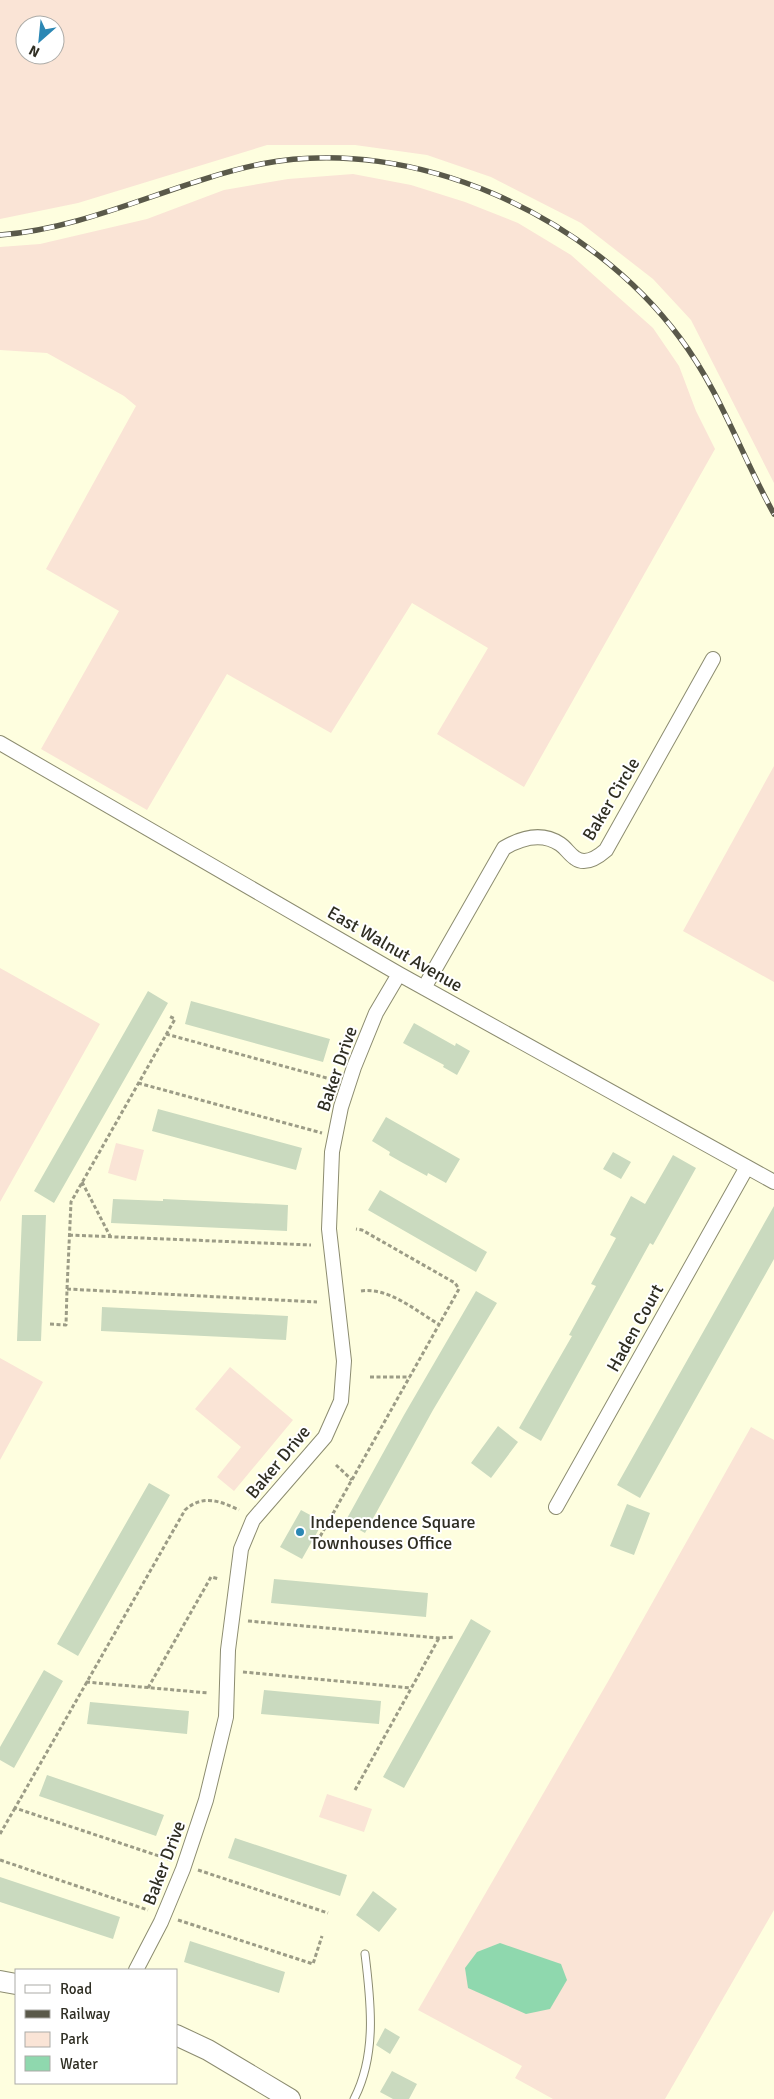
<svg xmlns="http://www.w3.org/2000/svg" width="774" height="2099" font-family="Signika,sans-serif">
<rect width="100%" height="100%" fill="#fefedf"/>
<path fill="#fae4d6" fill-rule="evenodd" d="M0 0H774V483L691 320 653 279 581 223 491 177 427 155 355 145H267L78 203 0 219ZM25 25H55V55H25Z
M353 174 411 185 465 202 518 223 571 255 653 328 679 366 696 411 715 449 524 787 437 734 488 648 412 603 331 733 227 674 147 810 41 749 119 611 46 569 136 406 124 396 47 353 0 350V247L40 244 147 219 224 190 288 179Z
M774 766V982L683 931Z
M0 968 100 1024 0 1202Z
M116 1143 144 1150 136 1181 108 1173Z
M0 1358 43 1382 0 1460Z
M230 1367 293 1420 234 1491 217 1477 241 1447 195 1409Z
M751 1427 774 1440V1910L665 2099H553L515 2078 522 2066 418 2010 610 1678Z
M327 1794 372 1809 364 1832 319 1817Z"/>
<path fill="#8fd8ae" d="M500 1943 561 1964 567 1980 550 2009 526 2014 468 1988 465 1968 477 1952Z"/>
<path fill="#cadabf" d="M148 991 168 1003 54 1203 34 1191Z
M191 1001 330 1039 323 1062 185 1024Z
M414 1023 455 1046 456 1043 470 1051 457 1075 443 1067 444 1065 403 1043Z
M158 1109 302 1148 296 1170 152 1131Z
M386 1117 460 1159 446 1183 428 1173 427 1176 403 1163 389 1155 390 1152 372 1141Z
M613 1152 631 1162 621 1179 603 1169Z
M673 1155 696 1168 653 1245 650 1243 541 1441 519 1428 572 1336 569 1335 596 1286 591 1284 616 1238 610 1235 631 1196 645 1204Z
M380 1190 487 1252 476 1272 368 1210Z
M113 1199 163 1201V1199L288 1205 287 1231 111 1223Z
M774 1206V1259L640 1498 617 1485Z
M22 1215H46L41 1341H17Z
M476 1291 497 1303 433 1410 365 1533 345 1522 404 1415Z
M102 1307 288 1316 286 1340 101 1331Z
M498 1426 518 1442 491 1478 471 1463Z
M149 1483 170 1495 78 1656 57 1644Z
M627 1504 650 1513 634 1555 610 1546Z
M301 1510 323 1522 302 1559 280 1547Z
M274 1579 428 1593 426 1617 271 1603Z
M471 1619 491 1631 404 1788 383 1777Z
M44 1670 63 1681 14 1768 0 1760V1747Z
M264 1690 381 1701 379 1724 261 1714Z
M90 1702 189 1711 187 1734 87 1724Z
M47 1775 164 1815 156 1836 39 1796Z
M235 1838 347 1875 340 1896 228 1858Z
M0 1877 120 1917 113 1939 0 1902Z
M373 1891 397 1909 379 1932 356 1915Z
M190 1941 285 1972 279 1993 184 1962Z
M385 2028 400 2037 390 2054 376 2045Z
M392 2071 417 2084 409 2099H393L380 2092Z"/>
<g fill="none" stroke-linecap="round" stroke-linejoin="round">
<g stroke="#8c8c70" stroke-width="9">
<path id="service" d="M354 2099C377 2055 371 2002 365 1954"/>
</g>
<g stroke="#8c8c70" stroke-width="16">
<path id="minor" d="M0 743 399 974 774 1182
M424 988 504 848C521 838 542 832 560 844 566 848 569 854 575 858 586 866 598 857 606 850L713 659
M556 1507 747 1167
M136 1970 161 1922 183 1869 206 1800 226 1717 228 1650 241 1549 253 1520 325 1437 341 1401 344 1361 329 1229 332 1152 341 1107 354 1067 376 1013 399 974"/>
</g>
<g stroke="#8c8c70" stroke-width="22">
<path id="secondary" d="M0 1981 16 1984
M176 2035 208 2050 290 2099"/>
</g>
<path stroke="#9c9c86" stroke-width="3" stroke-dasharray="4 2.5" stroke-linecap="butt" d="M166 1034 334 1080
M138 1083 322 1133
M82 1182 110 1236
M69 1235 311 1245
M67 1289 71 1202 175 1019 169 1016
M361 1291C389 1287 416 1311 440 1325
M50 1324 66 1325 67 1289 317 1302
M370 1377H410
M336 1465 352 1480
M317 1542 459 1289 455 1283 362 1230 356 1229
M248 1621 439 1638 455 1637
M243 1672 411 1688
M86 1682 208 1693
M148 1688 211 1577 219 1579
M355 1790 439 1638
M0 1834 15 1808
M0 1860 148 1910
M171 1860 15 1808 185 1510C203 1494 220 1501 239 1510
M198 1870 328 1913
M178 1920 313 1964 322 1936"/>
<use href="#service" stroke="#fff" stroke-width="7"/>
<use href="#minor" stroke="#fff" stroke-width="14"/>
<use href="#secondary" stroke="#fff" stroke-width="20"/>
<g stroke="#5a594a" stroke-width="5.5">
<path id="rail" d="M0 235C91 228 173 182 261 164 414 134 590 216 680 338 720 391 742 457 774 514"/>
</g>
<use href="#rail" stroke="#fff" stroke-width="4" stroke-dasharray="11" stroke-linecap="butt"/>
</g>
<circle fill="#2b87b4" stroke="#fff" stroke-width="2" cx="300" cy="1532" r="5"/>
<g text-anchor="middle" dominant-baseline="central" stroke-width="4" stroke-linejoin="round" paint-order="stroke">
<g font-size="18" fill="#2f2e23" stroke="#fff">
<text transform="translate(611 799) rotate(-59)">Baker Circle</text>
<text transform="translate(395 949) rotate(30)">East Walnut Avenue</text>
<text transform="translate(337 1069) rotate(-71)">Baker Drive</text>
<text transform="translate(635 1328) rotate(-61)">Haden Court</text>
<text transform="translate(278 1462) rotate(-50)">Baker Drive</text>
<text transform="translate(164 1863) rotate(-69)">Baker Drive</text>
</g>
<g font-size="18" fill="#2f2e23" stroke="#fff" text-anchor="start">
<text x="310" y="1522">Independence Square<tspan x="310" dy="21">Townhouses Office</tspan></text>
</g>
</g>
<rect x="15" y="1969" width="162" height="115" fill="#ffffff" stroke="#acaba7"/>
<rect x="25" y="1985" width="25" height="8" fill="#ffffff" stroke="#acaba7"/>
<text x="60" y="1994" font-size="15" fill="#2f2e23">Road</text>
<rect x="25" y="2010" width="25" height="8" fill="#5a594a" stroke="#acaba7"/>
<text x="60" y="2019" font-size="15" fill="#2f2e23">Railway</text>
<rect x="25" y="2032" width="25" height="15" fill="#fae4d6" stroke="#acaba7"/>
<text x="60" y="2044" font-size="15" fill="#2f2e23">Park</text>
<rect x="25" y="2056" width="25" height="15" fill="#8fd8ae" stroke="#acaba7"/>
<text x="60" y="2069" font-size="15" fill="#2f2e23">Water</text>
<g transform="translate(40 40) rotate(207)"><circle r="24" fill="#ffffff" stroke="#acaba7"/>
<path d="M0-4L9 19L0 12L-9 19Z" fill="#2b87b4"/>
<text y="-8" font-size="14" font-weight="bold" text-anchor="middle" fill="#2f2e23">N</text>
</g>
</svg>
